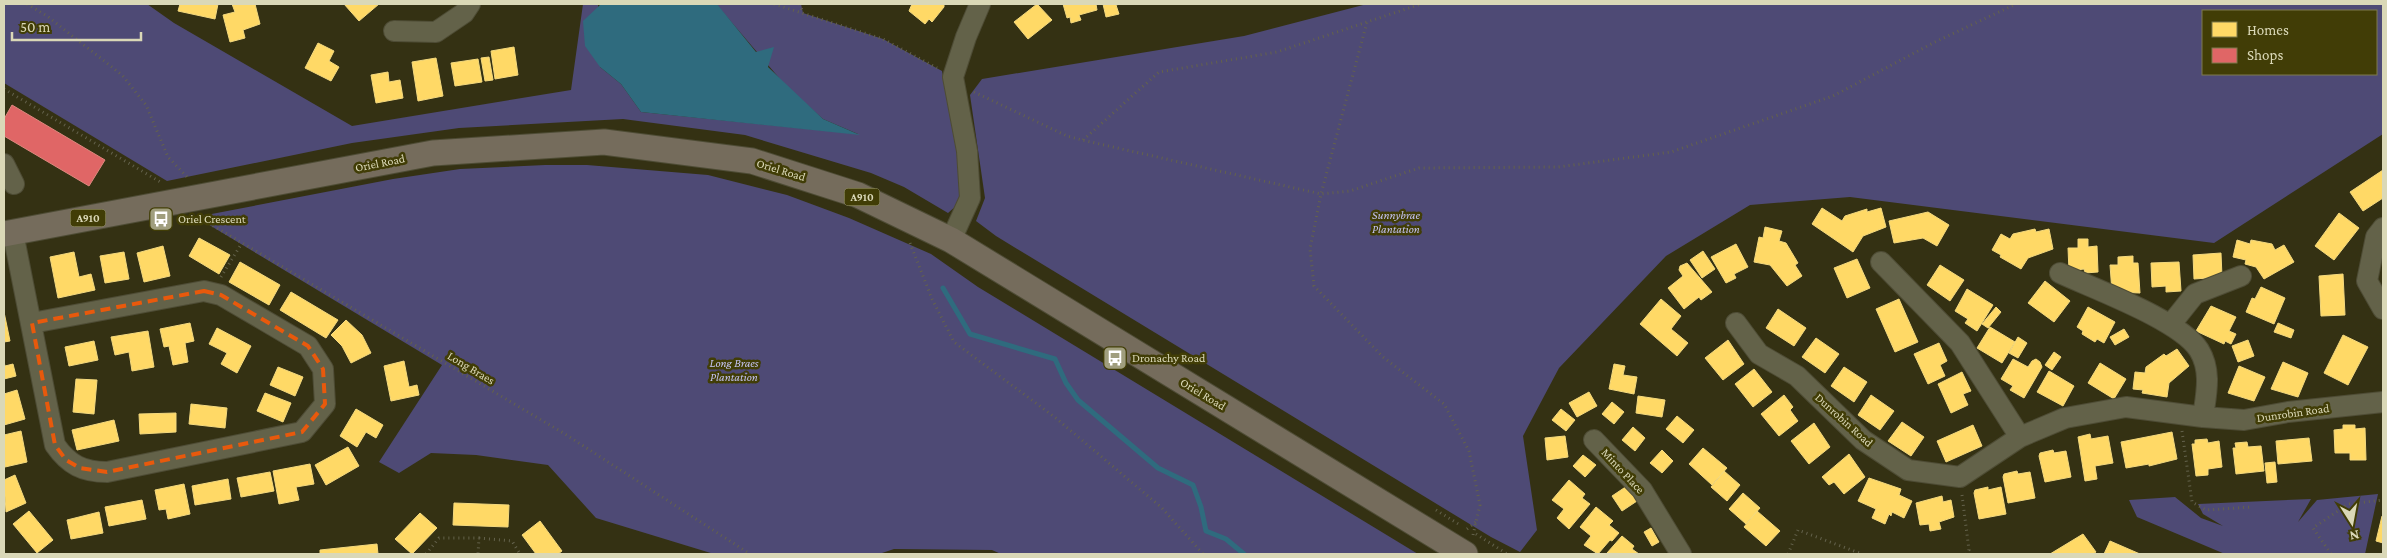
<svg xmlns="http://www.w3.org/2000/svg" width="2387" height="558" font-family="'Crimson Pro',serif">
<rect width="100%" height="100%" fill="#343113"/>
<path fill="#4e4a75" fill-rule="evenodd" d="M4 4H147L174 23 352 126 571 90 583 4H601L598 5 600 67 621 84 641 112 858 134 823 119 786 86 716 4H801L803 13 883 39 942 71 965 198 948 213 904 187 871 173 745 135 623 119 459 128 352 143 167 181 4 83Z
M1367 4H2383V134L2214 243 1850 197 1750 205 1666 256 1559 368 1523 436 1537 530 1520 552 1491 537 996 236 976 221 985 198 970 95 982 79 1244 36ZM2376 11V74H2203V11Z
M545 165H587L708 175 787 195 849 218 931 254 978 287 1418 554H1001L992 550 894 549 879 554H714L596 518 548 465 476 455 431 453 399 473 379 462 442 365 196 217 393 179 460 169Z
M2378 494 2365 554H2225L2137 517 2129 500 2175 497 2201 518 2223 526 2203 514 2198 504 2311 499 2298 522 2317 500Z"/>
<path fill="#2f6b7e" d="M601 4H717L756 52 774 47 768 67 823 119 860 135 641 112 621 84 600 67 585 46 583 21Z"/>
<path fill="#ffd966" stroke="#f4d97e" d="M180 4H218L215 19 178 11Z
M232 4H255L260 24 243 30 245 38 230 42 223 15 235 12Z
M344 4H379L359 21Z
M912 4H944V7L932 22 929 19 925 24 909 11Z
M1037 4 1052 20 1028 39 1014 22Z
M1063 4H1096L1097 10 1079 15 1081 20 1071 23 1070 17 1067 18Z
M1103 4H1120L1116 5 1119 14 1106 17Z
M318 43 334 51 329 61 339 67 331 81 305 68Z
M514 47 518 75 495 79 491 51Z
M489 57 493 80 485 81 481 58Z
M436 58 443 96 418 101 412 62Z
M478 59 482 82 455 86 451 63Z
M388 72 389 82 400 80 403 98 376 103 371 75Z
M2383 170V198L2363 211 2350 192Z
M1822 208 1842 221 1845 216 1867 209V212L1881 208 1886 227 1863 236 1853 252 1812 224Z
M1928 212 1949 225 1937 246 1923 238 1894 243 1889 221Z
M2339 213 2359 228 2334 260 2315 246Z
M1765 227 1782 231 1779 241 1786 243 1798 263 1795 265 1802 276 1787 286 1770 265 1754 262 1759 237 1763 238Z
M2035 229 2036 232 2049 229 2053 249 2028 258 2021 269 2000 257 2001 255 1992 250 2001 234 2010 239 2013 234Z
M199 238 230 255 219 274 189 256Z
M2078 239H2088V247L2097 246 2098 272 2085 273 2084 269 2069 271 2068 248H2078Z
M2237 240 2250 244 2251 240 2272 244 2275 250 2284 245 2294 262 2264 279 2256 267 2245 264 2246 260 2233 257Z
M1736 244 1748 267 1734 274 1736 278 1726 283 1711 257Z
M163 246 170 276 144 282 137 253Z
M1703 251 1715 269 1702 278 1690 260Z
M74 252 79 277 91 274 95 290 58 298 50 257Z
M124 252 129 279 105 283 100 256Z
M2221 253 2222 277 2194 279 2193 255Z
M2133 256V263H2138L2140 293 2112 292 2110 265H2118V257Z
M1857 259 1870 288 1847 298 1834 268Z
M240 262 280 285 269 305 229 282Z
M2179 262 2181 291 2166 292V286L2152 287 2151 263Z
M1687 263 1712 292 1701 300 1699 297 1684 309 1668 288 1683 276 1679 270 1680 266Z
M1940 265 1964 280 1950 301 1927 285Z
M2343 274 2345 315 2321 316 2319 276Z
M2045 281 2070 301 2054 322 2028 303Z
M2261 287 2285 298 2274 324 2246 312 2252 298 2255 299Z
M1967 289 1993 305 1977 331 1965 323 1968 319 1955 311Z
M291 292 338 320 326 338 280 310Z
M1661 299 1681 316 1671 329 1688 343 1677 356 1640 324Z
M1899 299 1918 342 1895 352 1876 309Z
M2211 306 2236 317 2229 331 2236 334 2231 344 2225 341 2224 344 2196 331Z
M1996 307 2001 312 1988 328 1982 324Z
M2088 307 2115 322 2104 343 2097 339 2095 342 2082 334 2083 331 2077 327Z
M1778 309 1806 328 1794 346 1766 328Z
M4 312 10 341 4 342Z
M346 320 362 335 371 353 351 363 342 346 331 335Z
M190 323 194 341 185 343 188 362 173 365 169 346 164 347 160 329Z
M2278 323 2294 330 2291 338 2274 332Z
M1990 327 2015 342 2002 363 1977 348Z
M217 328 251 346 237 373 221 364 227 353 209 344Z
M2124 329 2129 337 2115 345 2110 337Z
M148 331 154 367 132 371 129 352 115 355 111 337Z
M2343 335 2368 347 2348 385 2324 373Z
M2018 337 2027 343 2018 358 2009 353Z
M1816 338 1839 354 1825 373 1802 357Z
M1728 340 1744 364 1723 380 1705 358Z
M2248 340 2254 356 2238 362 2232 346Z
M94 341 98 360 69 366 65 347Z
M1939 343 1947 361 1940 365 1945 376 1928 384 1914 354Z
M2177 349 2189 366 2169 383 2167 397 2142 393 2143 390 2133 389 2135 372 2145 373 2146 367 2164 354 2166 356Z
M2054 352 2061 357 2052 370 2045 365Z
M2013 359 2028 367 2032 361 2036 359 2040 362 2042 367 2024 398 2010 390 2013 386 2001 379Z
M404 361 409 387 417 385 419 395 391 401 384 366Z
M4 362 5 366 13 364 16 376 4 379Z
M2283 362 2308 373 2298 397 2271 389Z
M2100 363 2126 379 2114 399 2088 383Z
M1614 364 1625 366 1623 375 1637 377 1634 394 1609 389Z
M2239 366 2265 377 2254 401 2228 393Z
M278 367 303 377 295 396 270 385Z
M1844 367 1867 382 1854 402 1831 386Z
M1754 369 1772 392 1753 407 1735 384Z
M2049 371 2074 386 2063 406 2037 392Z
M1962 372 1971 391 1963 394 1968 405 1951 413 1938 384Z
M76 379 97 380 94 414 73 412Z
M17 390 25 419 4 425V394Z
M1589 392 1597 406 1577 417 1569 403Z
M265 393 291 403 283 422 257 411Z
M1784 395 1793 407 1790 410 1798 421 1779 436 1761 414Z
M1871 395 1894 411 1880 430 1858 415Z
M1638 396 1665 400 1662 417 1636 413Z
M1612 402 1624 412 1614 424 1602 414Z
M191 404 227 408 225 428 189 424Z
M356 409 383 425 376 438 366 432 357 447 340 436Z
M1561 409 1575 420 1566 431 1552 420Z
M176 413V432L140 434 139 414Z
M1677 416 1694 430 1683 443 1666 429Z
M114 420 119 441 77 450 72 430Z
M1902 422 1924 437 1911 456 1888 441Z
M1814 423 1830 447 1809 464 1791 441Z
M1973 425 1982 446 1946 462 1937 441Z
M2343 425H2355V429L2365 428 2366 460H2350V453H2335L2334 430 2343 429Z
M1633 427 1645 438 1635 451 1622 440Z
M21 431 27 462 5 467 4 435Z
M2172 432 2177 459 2149 466V464L2126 468 2121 442Z
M2090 434 2091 439 2108 436 2113 463 2095 466 2097 479 2085 481 2078 437Z
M1565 436 1568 457 1547 460 1545 438Z
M2309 438 2312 461 2278 464 2276 441Z
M2207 439 2208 443 2219 441 2222 467 2208 469V475L2196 476 2192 444H2195V440Z
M2247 442 2248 447 2261 446 2264 471 2236 474 2233 448H2236L2235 443Z
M348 447 359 466 326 485 315 465Z
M1703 448 1727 468 1712 485 1689 464Z
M1662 450 1673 461 1662 473 1650 463Z
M2053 450 2054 453 2066 451 2071 477 2045 482 2039 456 2040 453Z
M1849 454 1865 477 1844 494 1834 482 1829 485 1822 477Z
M1583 455 1596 465 1585 477 1573 466Z
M2275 462 2277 482 2267 483 2265 463Z
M310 464 314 484 296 487 299 500 279 504 273 471Z
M1724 471 1740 485 1727 501 1711 487Z
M2017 471 2018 474 2030 472 2035 498 2008 503 2003 477 2004 474Z
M270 472 274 491 241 497 237 478Z
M15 475 26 503 6 512 4 480Z
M1869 478 1901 489 1899 495 1912 501 1904 518 1892 512 1891 516 1889 514 1885 524 1872 518 1876 509 1858 501Z
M228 479 231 499 195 505 192 486Z
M1569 480 1585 494 1582 498 1590 504 1569 529 1557 518 1564 509 1552 500Z
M184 484 190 514 168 519 166 509 159 510 155 490Z
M1627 486 1637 501 1622 511 1612 496Z
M1988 487V490L2001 487 2006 514 1979 519 1974 493 1975 490Z
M1743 493 1760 508 1746 524 1729 509Z
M1942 496 1943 502 1951 500 1954 517 1939 522 1941 529 1930 531 1929 524 1920 525 1916 503Z
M142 500 146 519 109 526 105 507Z
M454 503 509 505 508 527 453 525Z
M1596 507 1613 521 1609 525 1619 533 1612 541 1610 540 1598 554 1584 545 1591 536 1580 527Z
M29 511 53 540 37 553 13 524Z
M1757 511 1780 531 1766 546 1744 527Z
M99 512 103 533 71 539 67 520Z
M420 513 437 528 412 554 395 539Z
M2382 516H2383V543L2376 541Z
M540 521 562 551 558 554H536L522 535Z
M1651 528 1659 542 1652 546 1644 532Z
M2083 534 2096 552 2093 554H2050Z
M1622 536 1634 546 1632 549 1639 554 1607 553Z
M2110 541 2140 554H2104Z
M377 544 378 554H320V550Z"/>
<path fill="#e06666" stroke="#de887e" d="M12 105 105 160 89 186 4 136V119Z"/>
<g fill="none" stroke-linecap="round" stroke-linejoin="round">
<path stroke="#2f6b7e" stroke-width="5" d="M943 288 970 334 1055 359 1066 383 1078 400 1158 468 1193 485 1201 507 1206 531 1226 539 1244 554"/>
<g stroke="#4e4c35" stroke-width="22">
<path id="minor" d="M394 31 436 32 464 13 470 4
M4 164 14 184
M2383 228 2376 237 2367 281 2383 309
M13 233 55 445C69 465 83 472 107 472L302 432 325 404 323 369 308 346 221 295 204 291 32 323
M951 240 970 198 967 151 953 77 966 37 980 4
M1881 262 1960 343 2020 437
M2060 273C2094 289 2180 320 2199 350 2212 371 2206 395 2203 417
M1736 323 1759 354 1797 376 1863 440 1908 470 1960 477 2020 437 2065 418 2126 407 2203 417 2244 420 2288 412 2383 402
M2171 324 2195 294 2241 276
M1594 440 1642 490 1681 554"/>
</g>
<g stroke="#4e4c35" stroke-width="27">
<path id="major" d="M4 234 433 153 604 142 752 161 858 195 951 240 1465 554"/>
</g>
<path stroke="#64624c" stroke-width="3" stroke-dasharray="1 4" stroke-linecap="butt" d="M27 4 47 16 122 75 146 105 168 157 189 179
M774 4 883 39 937 68
M799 4 803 12
M4 89 162 183
M974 92 1067 136 1082 140 1321 194 1367 22
M1083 140 1159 72 1277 52 1421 4
M200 218 565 434 750 554
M910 243 932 299 954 342 1057 419 1162 508 1203 554
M221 277 242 243
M2182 431 2192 502 2206 510 2252 507
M1962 495 1969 550 1966 554
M1436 510 1460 525
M1467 529 1476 522
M1476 534 1507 554
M1473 535 1480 505 1469 451 1444 404 1383 357 1314 286 1310 249 1321 194 1350 191 1419 168 1558 167 1671 152 1833 96 1935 42 2016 4
M479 538 512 541 520 554
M426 554 439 538H479L478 554
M1788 554 1798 530 1862 554
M2331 554 2313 528 2348 504 2383 500"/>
<use href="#minor" stroke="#636249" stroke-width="20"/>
<use href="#major" stroke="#756c5c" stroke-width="25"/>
</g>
<path fill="none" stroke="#e8590c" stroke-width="4" stroke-dasharray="10 6" stroke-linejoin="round" d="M204 291 221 295 308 346 323 369 325 404 302 432 107 472 80 468 66 460 55 445 32 323Z"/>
<defs>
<g id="bus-square" transform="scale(1.25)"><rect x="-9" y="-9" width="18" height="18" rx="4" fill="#a09e7e" stroke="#413d06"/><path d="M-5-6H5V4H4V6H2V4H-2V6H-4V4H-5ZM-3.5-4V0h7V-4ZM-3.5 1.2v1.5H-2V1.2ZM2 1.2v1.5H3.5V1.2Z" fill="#fff"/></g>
</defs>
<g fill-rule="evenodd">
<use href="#bus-square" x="161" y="219"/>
<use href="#bus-square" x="1115" y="358"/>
</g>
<g text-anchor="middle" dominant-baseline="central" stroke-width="5" stroke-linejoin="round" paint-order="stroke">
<g fill="#413d06" stroke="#acaa82" stroke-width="1">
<rect x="844.5" y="188.5" width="35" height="17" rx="4"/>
<rect x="70.5" y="209.5" width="35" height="17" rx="4"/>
</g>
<g font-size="11" font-weight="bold" fill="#dad8b7">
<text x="862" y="197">A910</text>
<text x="88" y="218">A910</text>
</g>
<g font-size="12" fill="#dad8b7" stroke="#413d06">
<text transform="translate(380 163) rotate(-11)">Oriel Road</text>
<text transform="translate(781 170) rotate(17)">Oriel Road</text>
<text transform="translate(471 368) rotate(31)">Long Braes</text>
<text transform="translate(1203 394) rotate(31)">Oriel Road</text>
<text transform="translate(2293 413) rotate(-8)">Dunrobin Road</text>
<text transform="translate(1844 420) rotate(42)">Dunrobin Road</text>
<text transform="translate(1623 471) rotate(47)">Minto Place</text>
</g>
<g font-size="12" font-style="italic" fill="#c3c2f0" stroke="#413d06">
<text x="1396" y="215">Sunnybrae<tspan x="1396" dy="14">Plantation</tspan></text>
<text x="734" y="363">Long Braes<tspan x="734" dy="14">Plantation</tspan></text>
</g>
<g font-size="12" fill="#dad8b7" stroke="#413d06" text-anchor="start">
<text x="178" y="219">Oriel Crescent</text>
<text x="1132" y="358">Dronachy Road</text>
</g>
</g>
<rect width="2387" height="558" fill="none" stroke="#dad8b7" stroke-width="10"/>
<rect x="2202" y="10" width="175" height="65" fill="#413d06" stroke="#7e7b4d"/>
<rect x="2212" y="22" width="25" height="15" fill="#ffd966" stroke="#7e7b4d"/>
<text x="2247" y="35" font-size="15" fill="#dad8b7">Homes</text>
<rect x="2212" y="48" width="25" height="15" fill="#e06666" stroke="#7e7b4d"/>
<text x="2247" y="60" font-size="15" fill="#dad8b7">Shops</text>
<g transform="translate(2352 523) rotate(169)" stroke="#413d06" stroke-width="4" paint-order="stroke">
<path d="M0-4L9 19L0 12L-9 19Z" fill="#dad8b7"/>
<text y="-8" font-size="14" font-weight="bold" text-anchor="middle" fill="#dad8b7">N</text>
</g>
<path d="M12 32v8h129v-8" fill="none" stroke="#dad8b7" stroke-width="2.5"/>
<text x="20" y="32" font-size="15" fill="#dad8b7" stroke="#413d06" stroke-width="4" paint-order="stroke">50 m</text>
</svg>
